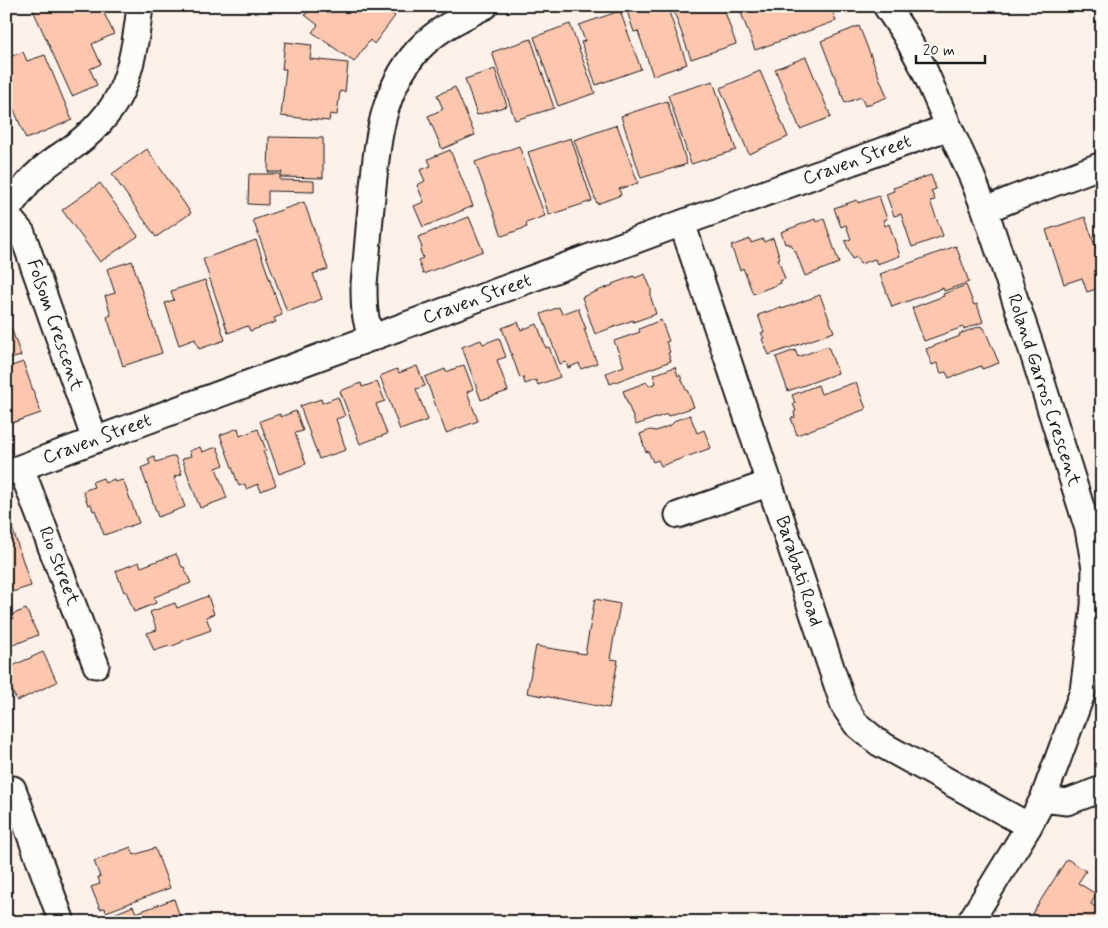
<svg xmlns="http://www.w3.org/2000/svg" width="1108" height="928" font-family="Mynerve,sans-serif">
<rect width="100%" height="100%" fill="#fdf1e9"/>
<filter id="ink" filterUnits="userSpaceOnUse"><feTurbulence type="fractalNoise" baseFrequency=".02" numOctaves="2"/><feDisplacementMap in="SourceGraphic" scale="10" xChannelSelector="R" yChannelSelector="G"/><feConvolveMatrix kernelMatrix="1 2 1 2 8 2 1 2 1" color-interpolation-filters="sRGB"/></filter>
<g filter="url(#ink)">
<path fill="#fcc6af" stroke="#1c1c1c" d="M40 6H110V7L103 11 114 34 92 44 101 64 90 69 97 85 72 96 33 10Z
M312 6H384L383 7 395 16 374 44 370 40 354 62 312 32 318 25 305 15Z
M641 6H667L687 64 653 76 638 31 634 32 627 11Z
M672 6H723L736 44 691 59Z
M750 6H831L836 21 755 50 740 10Z
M620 11 641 69 596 85 581 42 585 41 579 25Z
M570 24 595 93 558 106 534 37Z
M859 26 887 97 865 106 861 97 845 103 821 41Z
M531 39 554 108 515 120 492 52Z
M285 42 312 45 310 59 348 63 345 92 340 91 337 115 330 114 329 121 281 116 286 69H282Z
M23 52 27 61 45 55 72 120 26 139 6 90V58Z
M806 57 831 117 800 129 775 69Z
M495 69 507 106 477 115 465 79Z
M760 71 788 137 749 154 720 88Z
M713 81 736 150 691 164 668 95Z
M455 87 475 135 442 149 428 116 443 109 437 95Z
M667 101 687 164 641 178 621 116Z
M617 125 638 183 619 189 621 195 597 204 574 140Z
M269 137 323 138V178L281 177 282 172H268Z
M571 138 592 201 549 215 528 152Z
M519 146 545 216 526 223 527 227 502 236 475 162Z
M147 149 191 213 156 237 112 174Z
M450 150 473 206 423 227 414 206 424 202 417 185 425 181 420 170 431 166 428 159Z
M249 174H280V180L314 181V192L268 191V205L248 204Z
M931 175 936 189 931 191 935 200 930 201 943 236 912 247 901 214 894 216 886 194 894 191 893 188Z
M100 183 138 236 100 262 62 210Z
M879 196 887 219 883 220 885 226 889 224 900 256 877 264 875 259 860 264 857 257 852 259 845 241 851 239 846 225 841 227 834 208 857 200 858 203Z
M304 202 328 269 313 274 322 299 287 312 253 220Z
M469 217 483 251 423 274 418 260 423 258 420 250 422 248 418 237Z
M1085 217 1102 266V287L1087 292 1082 278 1064 284 1046 230Z
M815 219 816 222 824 219 839 263 805 276 795 250 794 251 791 244 788 245V243L785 244 781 232Z
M773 238 780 258 778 259 785 279 780 281 781 283 753 294 743 268 740 270 731 246 750 239 751 243 763 239 764 242Z
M256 240 282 315 274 318 276 322 250 331 248 326 228 333 203 259Z
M956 246 969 282 944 291 943 288 892 307 880 274Z
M132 261 162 353 123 366 107 317 111 315 105 296 115 293 107 269Z
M645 274 651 289V298L656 314 633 322V320L595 334 582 297 613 285 612 284 634 276 635 278Z
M205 280 225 340 199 349 195 339 179 345 165 303 174 300 171 291Z
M6 282 12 301 6 303Z
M966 285 974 305 977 304 983 322 964 329 963 327 924 341 912 308 944 296 943 294Z
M820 295 834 332 769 355 762 339 764 338 761 333 764 332 758 315 781 307 782 309Z
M559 307 562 314 578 308 586 329H584L597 363 581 369 579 363 568 368 566 362 560 364 541 314Z
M6 313 21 356 6 360Z
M661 320 669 341 666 342 670 352 668 353 671 361 610 384 606 373 624 366 614 341 640 332 639 329Z
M518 322 521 330 537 324 546 348 549 347 560 377 538 385 536 380 525 384 523 377 520 378 502 328Z
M981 326 982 328H984L999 363 982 369 981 366 949 378 946 372 941 373 937 363 932 365 926 349 960 336 959 334Z
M499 338 506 357 497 360 508 391 481 400 462 347 481 340 483 344Z
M828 346 838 373 788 391 776 357 795 350 798 357Z
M23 362 41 413 6 425V368Z
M464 365 473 389 467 392 478 421 446 433 425 377 445 369 446 372Z
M417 366 425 386 416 389 428 420 400 430 380 376 397 369 399 373Z
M675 367 678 376 680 375 686 390H687L694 407 668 416 667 414 636 425 623 391 647 382 649 386 656 383 653 375Z
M377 382 385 401 376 404 387 434 360 444 340 391 361 383 362 387Z
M856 382 866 409 797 435 791 418 795 417 794 412 796 411 793 404 795 403 792 395 818 385 821 394Z
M338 397 345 416 336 419 346 450 319 459 300 406 321 399 322 403Z
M296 411 303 431 295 433 306 464 279 474 260 421 280 414V417Z
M690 415 697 433 704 430 711 448 661 466 658 460 653 462 648 451 646 452 640 434 650 430 656 431 671 425 676 420Z
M238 428 240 436 258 429 266 450 263 451 276 485 261 491 258 484 246 489 245 484 239 486 220 435Z
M200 447 202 452 217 447 224 465 216 468 227 498 200 508 182 459 191 456 189 451Z
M154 456 156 462 175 456 182 474 174 477 185 507 158 517 141 468 150 464 148 459Z
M103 478 105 483 114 479 115 482 123 480 139 523 104 535 95 510 93 511 91 504 88 505 83 491 94 487 92 482Z
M6 515H8L31 586 6 594Z
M176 554 182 567H184L191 583 154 597 156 603 134 612 126 591 124 592 116 571 139 562 141 567Z
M208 596 214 614 206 617 211 630 182 641V642L170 647 169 646 154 651 147 633 157 630 150 612 175 603 177 608Z
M595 599 620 604 610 659 618 660 609 708 527 693 536 646 585 654Z
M26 609 38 635 6 648V617Z
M43 652 57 682 17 701 6 678V669Z
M131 847 134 855 155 848 170 888 106 912 105 908 100 909 91 887 100 884 98 877H100L94 861Z
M1067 859 1086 871 1078 883 1096 894 1091 904 1101 910 1099 914 1102 916V922H1044L1032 914Z
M174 899 181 920 175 922H117L114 914 133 906 136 913Z"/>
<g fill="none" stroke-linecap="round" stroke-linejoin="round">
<g stroke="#1c1c1c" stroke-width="29">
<path id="minor" d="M886 6 905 34 923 67 949 127 972 177 985 210 1031 347 1088 529 1095 568 1094 606 1083 691 1043 799 1029 826 970 922
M985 210 1012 199 1102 165
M6 211C16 199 26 183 38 173 49 162 62 155 74 146 86 137 98 126 107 114 130 87 136 41 140 6
M6 216 11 220 22 233 95 440
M682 223 844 706 856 724 879 743 1029 826
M372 338C364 318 364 306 364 284 367 255 369 226 372 197 377 144 381 91 418 50 436 30 461 18 485 6
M21 468 96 665
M6 473 682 223 949 127
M678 515 770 483
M13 789 62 922
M1043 799 1067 802 1102 789"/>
</g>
<use href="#minor" stroke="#fdfcf7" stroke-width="25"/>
</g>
</g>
<g text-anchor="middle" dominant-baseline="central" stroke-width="4.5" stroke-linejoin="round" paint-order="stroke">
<g font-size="19" fill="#1c1c1c" stroke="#fdfcf7">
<text transform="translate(857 160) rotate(-20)">Craven Street</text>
<text transform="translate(477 299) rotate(-20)">Craven Street</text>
<text transform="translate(55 325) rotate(71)">Folsom Crescent</text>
<text transform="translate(1044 390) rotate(72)">Roland Garros Crescent</text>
<text transform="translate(97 439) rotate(-20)">Craven Street</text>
<text transform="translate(59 566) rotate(69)">Rio Street</text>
<text transform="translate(799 571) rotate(72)">Barabati Road</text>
</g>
</g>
<rect width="1108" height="928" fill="none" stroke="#fdfcf7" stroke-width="25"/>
<rect x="12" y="12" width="1083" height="903" fill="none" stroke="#1c1c1c" stroke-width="2" filter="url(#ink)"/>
<path d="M916 55v8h69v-8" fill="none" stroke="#1c1c1c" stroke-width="2.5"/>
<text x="923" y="55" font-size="15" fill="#1c1c1c" stroke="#fdfcf7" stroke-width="4" paint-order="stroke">20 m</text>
</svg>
